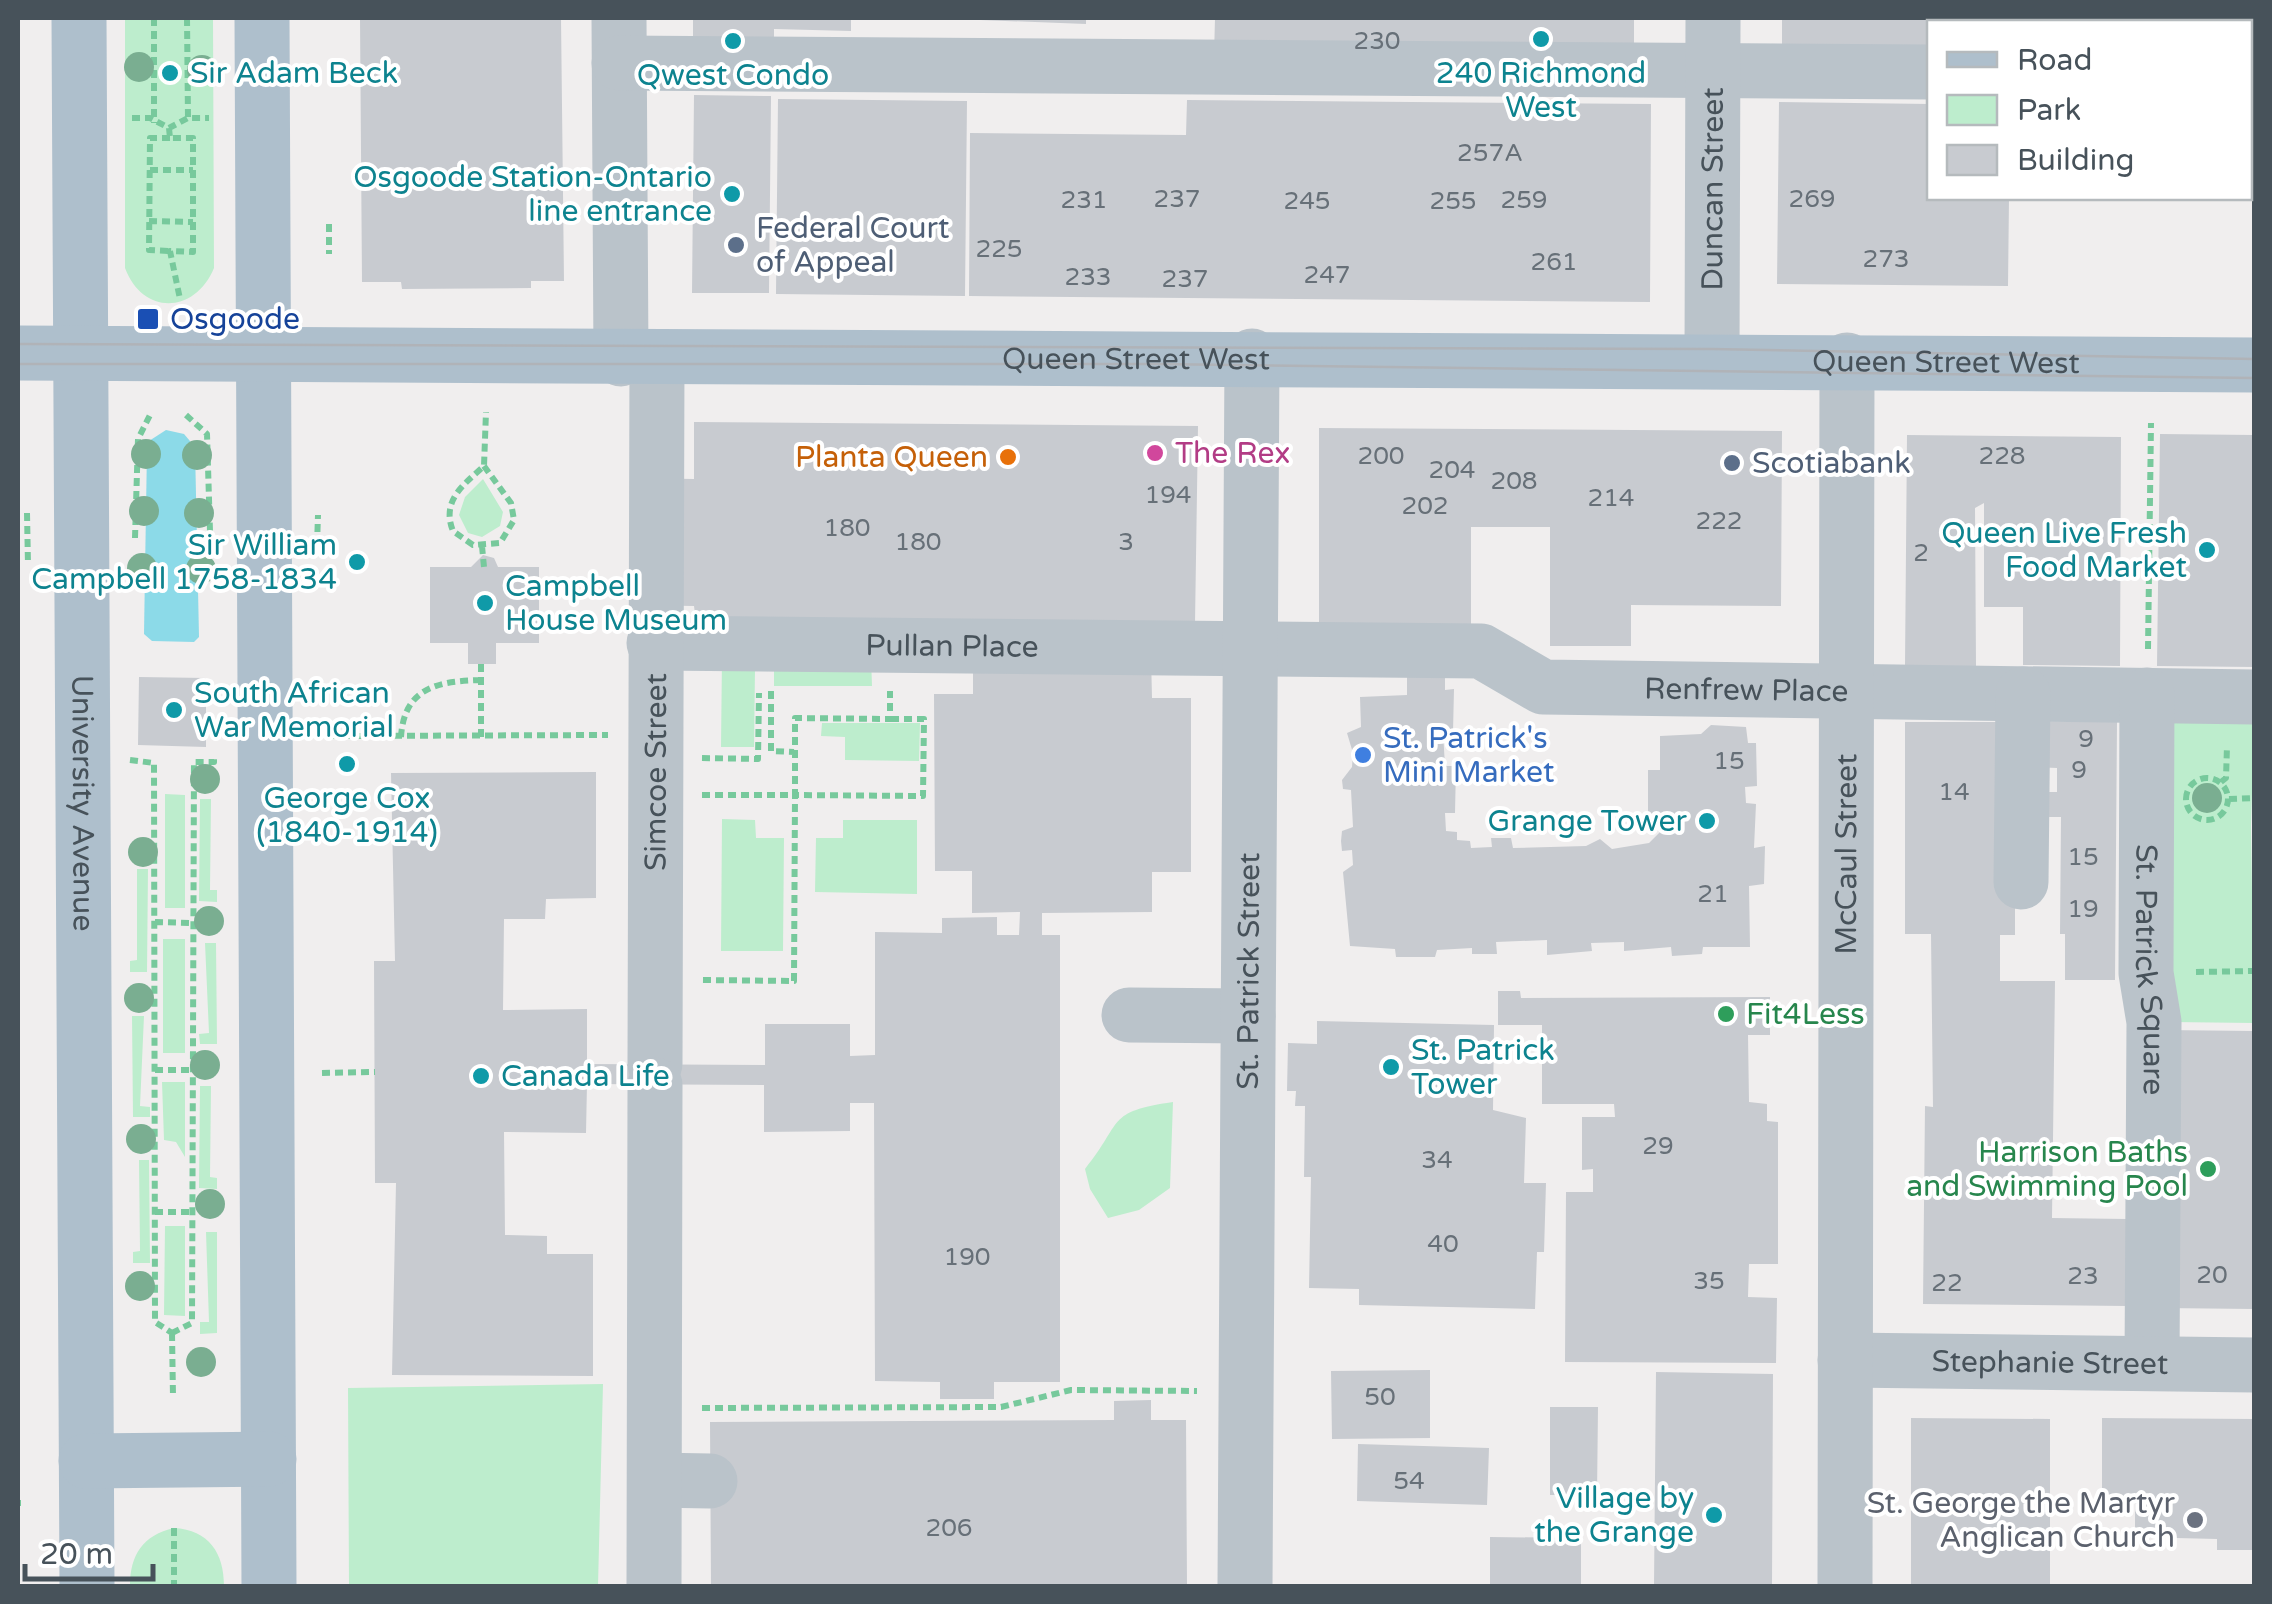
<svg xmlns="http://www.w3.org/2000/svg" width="2272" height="1604" font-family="'Varela Round',sans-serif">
<rect width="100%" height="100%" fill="#f0eeee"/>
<path fill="#bdedcd" d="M125 18H213L214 268C195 314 143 316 125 268Z
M483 479 503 512 500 526 482 537 468 533 459 515 465 497Z
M722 656 871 657 872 686H774V669H755L754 747H721Z
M2170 719 2251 722 2254 729 2251 826 2254 1023 2171 1022Z
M822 723H920L919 761 845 760V737L821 736Z
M165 794 185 795V908H165Z
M200 799H211L210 890H217V902L199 901Z
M722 819 755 820 756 838H784L783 951H721Z
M843 820H917V894L815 892 816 838H843Z
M137 869H148L147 972H130V961L137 960Z
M163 939H185V1053H163Z
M205 943H216L217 1044H200L199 1034 209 1033Z
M132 1016H144L140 1106 150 1107V1117H133Z
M162 1082H185V1157L176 1142 164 1140Z
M200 1086H211L210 1177 217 1178V1189L199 1188Z
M1173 1102 1170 1188 1139 1210 1108 1218 1090 1189 1085 1169C1124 1121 1105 1112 1173 1102Z
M139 1160H149L150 1263H133V1252L140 1251Z
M165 1226H185V1316L164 1315Z
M206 1232H217V1333L200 1334V1322H209Z
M603 1384 598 1586H349L348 1388Z
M174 1528C209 1530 224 1553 224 1586H130C130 1555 143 1535 174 1528Z"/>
<path fill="#8cdae8" d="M166 430 184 434 195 447 199 637 194 642 152 641 144 634 147 448 149 441Z"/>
<path fill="#c8cbd0" d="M360 18H561L564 281H531V288L402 289 401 282H362Z
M693 18H851V31L774 29V52L693 50Z
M929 18H1086V24Z
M1215 18H1634V61L1214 56Z
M1782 18H2062L2061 22H1930V62L1782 59Z
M2163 18H2254V61H2250V22H2163Z
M694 95 771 96 769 293H692Z
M778 99 967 101 965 296 776 294Z
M1187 100 1651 104 1650 302 969 296 970 133 1186 135Z
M1779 102 1930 104V198H2009L2008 286 1777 284Z
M694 422 1198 426 1195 623 719 619 720 614H695L694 606 632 605V478L694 479Z
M1319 428 1782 431 1781 606 1631 605V646H1550V527H1471V628L1319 627Z
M2160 434 2254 435V667L2157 666Z
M1907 435 2121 437 2120 666 2023 665V607H1984V503L1975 508 1976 666H1905Z
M483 555 494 558 498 567H539V643H496V664H468V643H430V567H471Z
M973 655H1151L1152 698H1191V872H1152V912L1042 913V935H1060V1382H994V1399H940V1382L875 1381 874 1103H850V1131L764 1132V1085L587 1084 586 1133 504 1132 505 1235 547 1236V1254H593V1376L392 1375 396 1183H375L374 961H395L391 773 596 772V898L546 899 545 919H504L503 1010 587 1009V1064L765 1065V1024H850V1056L875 1055V932L942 933V918L997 917V935H1019L1020 912 972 913V871H935L934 694H973Z
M1407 674H1445V690L1454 689 1453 732H1443L1445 766H1456L1455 813H1445L1446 831 1457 832V840L1470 841 1471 848 1492 847 1491 838H1511L1513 848 1586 846 1600 839 1612 849 1649 843 1660 832V814H1648V770H1660V736L1701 734 1711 725 1746 727 1748 743H1756L1757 786 1745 787 1746 803 1756 804 1754 848 1765 846 1764 884 1749 886 1750 947H1703L1702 954 1672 956 1671 947 1624 951V942L1591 943 1592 951 1547 955V940L1496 942 1497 954H1472V948L1437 950 1435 957H1396L1395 949 1350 946 1343 872 1353 865 1352 850 1342 851 1341 841 1342 831 1353 827 1351 790 1343 789 1342 780 1352 767 1353 753 1347 733 1361 727 1360 697 1407 695Z
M139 677 206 678V747L138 745Z
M2032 721 2117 722 2115 980H2065V934H2060L2061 817H2033V792H2057V768L2032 767Z
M1905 722H2015V935H2000V981H2055L2052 1218 2127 1219V1306L1923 1304 1925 1106 1933 1107 1931 934H1905Z
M1498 991H1520L1521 998 1770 997V1035H1748L1749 1102 1767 1104V1121L1778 1122V1264H1749L1748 1297 1777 1298 1776 1363 1565 1362 1566 1192H1593V1169L1582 1170V1117H1615L1614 1104H1542V1025H1498Z
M1317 1021 1494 1025 1493 1110 1526 1118 1524 1183H1546L1544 1252H1537L1535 1309 1359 1305V1289L1309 1288 1311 1177H1304L1305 1106H1295L1296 1091H1287L1288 1043 1317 1044Z
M2163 1030 2254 1031V1309L2162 1308Z
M1430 1370V1438L1332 1439 1331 1371Z
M1656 1372 1773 1374 1772 1586H1654Z
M1151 1400V1420H1186L1187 1586H711L710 1422 1114 1420V1401Z
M1550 1407H1598L1597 1495H1550Z
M1911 1418 2050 1419V1586H1911Z
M2102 1418 2254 1419V1550H2217V1539L2135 1537V1502H2102Z
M1358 1444 1489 1448 1487 1505 1357 1501Z
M1490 1537 1581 1538V1586H1490Z"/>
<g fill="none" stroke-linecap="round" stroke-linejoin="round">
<path stroke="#77c99c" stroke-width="6" stroke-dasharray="8 5" stroke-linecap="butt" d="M154 18V123
M187 18 188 118
M132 118H150L169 128 188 118H209
M169 128 170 138H193V252L170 251 180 299
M170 138H150L149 250 170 251
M150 170H193
M149 221 193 222
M329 224V254
M186 415 207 434 211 564
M484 466 511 503 514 520 500 543 473 545 453 531C441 501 463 485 484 466L486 412
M27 513 28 565
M135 538 138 439 150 415
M317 545 318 515
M482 546 484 567
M2148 649 2151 423
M771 691V751L794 752
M329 736 608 735
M401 737C404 687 439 681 481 680
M481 737V664
M702 758 758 759 759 693
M130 760 154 763 155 1322 172 1333
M2186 799a21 21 0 1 1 42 0a21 21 0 1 1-42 0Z
M2221 782 2226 778 2227 746
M702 795H795V718L890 719V691
M2229 799 2254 798
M155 922 193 923
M2196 972 2254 971
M703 980 794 981 795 795 923 796 924 719H890
M155 1070H193
M322 1073 375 1072
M155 1212H192
M172 1333 192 1323 194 762H214V756
M172 1333 173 1397
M702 1408 1001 1407 1071 1390 1197 1391
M18 1503H21
M174 1528V1586"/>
<g stroke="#bac3ca" stroke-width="55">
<path d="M619 18 621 359"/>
<path d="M619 63 1930 72"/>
<path id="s1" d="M1712 359 1713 18"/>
<path id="s2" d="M654 643 1481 651 1543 687 2254 697"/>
<path id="s3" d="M2147 695 2146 973 2154 1022 2152 1363"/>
<path d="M2021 882 2023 694"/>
<path d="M1129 1015 1248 1016"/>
<path id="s4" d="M655 1064 657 358"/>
<path id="s5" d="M1845 1360 2254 1365"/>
<path d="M655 1480 710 1481"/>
<path d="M654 1586 655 1085"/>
<path id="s6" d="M1245 1586 1252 356"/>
<path id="s7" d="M1845 1586 1847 360"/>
</g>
<g stroke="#aebfcc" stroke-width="55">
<path id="s8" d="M79 18 87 1586"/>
<path d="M262 18 269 1586"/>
<path id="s9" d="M18 353C763 362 1509 356 2254 365"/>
<path d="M86 1461 269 1459"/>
</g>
<path stroke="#b0b3b8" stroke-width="2.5" d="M18 344 1712 349 2254 359
M18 364H1156L2254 378"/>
</g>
<g fill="#7aae91">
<circle cx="139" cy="67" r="15"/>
<circle cx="202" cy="70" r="15"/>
<circle cx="146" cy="454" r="15"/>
<circle cx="197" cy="455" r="15"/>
<circle cx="144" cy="511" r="15"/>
<circle cx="199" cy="513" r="15"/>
<circle cx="142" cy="568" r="15"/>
<circle cx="201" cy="569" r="15"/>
<circle cx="205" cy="779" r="15"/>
<circle cx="2207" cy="798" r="15"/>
<circle cx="143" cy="852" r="15"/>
<circle cx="209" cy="921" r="15"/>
<circle cx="139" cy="998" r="15"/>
<circle cx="205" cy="1065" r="15"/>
<circle cx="141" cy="1139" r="15"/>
<circle cx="210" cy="1204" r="15"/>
<circle cx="140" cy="1286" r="15"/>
<circle cx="201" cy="1362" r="15"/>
</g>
<g fill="#0f9aa8" stroke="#fff" stroke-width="4">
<circle cx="1541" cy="39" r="10"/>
<circle cx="733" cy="41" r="10"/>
<circle cx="170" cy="73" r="10"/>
<circle cx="732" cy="194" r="10"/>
<circle cx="2207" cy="550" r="10"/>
<circle cx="357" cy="562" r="10"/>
<circle cx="485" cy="603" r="10"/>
<circle cx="174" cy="710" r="10"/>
<circle cx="347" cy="764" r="10"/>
<circle cx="1707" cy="821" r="10"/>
<circle cx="1391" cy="1067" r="10"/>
<circle cx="481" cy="1076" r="10"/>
<circle cx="1714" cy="1515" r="10"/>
</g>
<g fill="#5c6f8a" stroke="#fff" stroke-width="4">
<circle cx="736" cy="245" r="10"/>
<circle cx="1732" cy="463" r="10"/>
</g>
<rect fill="#1a4fb4" stroke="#fff" stroke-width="4" x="136" y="307" width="24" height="24" rx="5"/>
<circle fill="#d1479c" stroke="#fff" stroke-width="4" cx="1155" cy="453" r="10"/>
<circle fill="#e8710a" stroke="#fff" stroke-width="4" cx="1008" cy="457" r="10"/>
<circle fill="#3f7fe0" stroke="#fff" stroke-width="4" cx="1363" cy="755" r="10"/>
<g fill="#2e9e5b" stroke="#fff" stroke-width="4">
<circle cx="1726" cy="1014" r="10"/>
<circle cx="2208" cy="1169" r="10"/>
</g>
<circle fill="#6b7280" stroke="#fff" stroke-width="4" cx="2195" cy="1520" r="10"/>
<g text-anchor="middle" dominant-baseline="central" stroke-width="8" stroke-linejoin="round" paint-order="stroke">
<g font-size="25" fill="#677078">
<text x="1377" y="41">230</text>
<text x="1490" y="153">257A</text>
<text x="1177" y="199">237</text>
<text x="1812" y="199">269</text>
<text x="1084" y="200">231</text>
<text x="1524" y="200">259</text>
<text x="1307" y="201">245</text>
<text x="1453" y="201">255</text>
<text x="999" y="249">225</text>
<text x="1886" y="259">273</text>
<text x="1554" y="262">261</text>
<text x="1327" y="275">247</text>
<text x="1088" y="277">233</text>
<text x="1185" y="279">237</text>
<text x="1381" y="456">200</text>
<text x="2002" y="456">228</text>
<text x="1452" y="470">204</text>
<text x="1514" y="481">208</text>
<text x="1168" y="495">194</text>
<text x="1611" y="498">214</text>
<text x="1425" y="506">202</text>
<text x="1719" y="521">222</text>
<text x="847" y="528">180</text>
<text x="918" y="542">180</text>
<text x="1126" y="542">3</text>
<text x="1921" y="553">2</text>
<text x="2086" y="739">9</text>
<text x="1729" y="761">15</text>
<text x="2079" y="770">9</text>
<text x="1954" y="792">14</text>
<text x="2083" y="857">15</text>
<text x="1713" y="894">21</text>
<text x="2083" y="909">19</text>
<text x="1658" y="1146">29</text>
<text x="1437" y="1160">34</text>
<text x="1443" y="1244">40</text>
<text x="967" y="1257">190</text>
<text x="2212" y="1275">20</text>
<text x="2083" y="1276">23</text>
<text x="1709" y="1281">35</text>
<text x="1947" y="1283">22</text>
<text x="1380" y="1397">50</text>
<text x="1409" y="1481">54</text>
<text x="949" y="1528">206</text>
</g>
<g font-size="30" fill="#0d838f" stroke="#fff" text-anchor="start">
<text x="190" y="73">Sir Adam Beck</text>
<text x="1541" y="73" text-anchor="middle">240 Richmond<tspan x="1541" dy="34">West</tspan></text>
<text x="733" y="75" text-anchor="middle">Qwest Condo</text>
<text x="712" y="177" text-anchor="end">Osgoode Station-Ontario<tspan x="712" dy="34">line entrance</tspan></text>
<text x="2187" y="533" text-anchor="end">Queen Live Fresh<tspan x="2187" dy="34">Food Market</tspan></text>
<text x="337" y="545" text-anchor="end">Sir William<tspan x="337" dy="34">Campbell 1758-1834</tspan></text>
<text x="505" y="586">Campbell<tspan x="505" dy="34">House Museum</tspan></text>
<text x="194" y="693">South African<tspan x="194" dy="34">War Memorial</tspan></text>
<text x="347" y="798" text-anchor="middle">George Cox<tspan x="347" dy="34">(1840-1914)</tspan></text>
<text x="1687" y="821" text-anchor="end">Grange Tower</text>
<text x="1411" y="1050">St. Patrick<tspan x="1411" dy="34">Tower</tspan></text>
<text x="501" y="1076">Canada Life</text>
<text x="1694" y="1498" text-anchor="end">Village by<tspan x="1694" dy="34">the Grange</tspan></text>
</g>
<g font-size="30" fill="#47525a" stroke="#fff">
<text stroke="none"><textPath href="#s1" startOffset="170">Duncan Street</textPath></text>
<text stroke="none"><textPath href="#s9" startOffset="1118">Queen Street West</textPath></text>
<text stroke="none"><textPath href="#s9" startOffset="1928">Queen Street West</textPath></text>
<text stroke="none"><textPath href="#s2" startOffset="298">Pullan Place</textPath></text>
<text stroke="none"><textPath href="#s2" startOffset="1102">Renfrew Place</textPath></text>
<text stroke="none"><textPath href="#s4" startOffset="292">Simcoe Street</textPath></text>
<text stroke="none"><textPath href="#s8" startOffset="785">University Avenue</textPath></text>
<text stroke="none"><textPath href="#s7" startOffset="732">McCaul Street</textPath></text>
<text stroke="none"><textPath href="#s3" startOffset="275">St. Patrick Square</textPath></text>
<text stroke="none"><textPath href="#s6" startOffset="615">St. Patrick Street</textPath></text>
<text stroke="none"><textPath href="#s5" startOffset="205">Stephanie Street</textPath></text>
</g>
<g font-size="30" fill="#4e5e75" stroke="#fff" text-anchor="start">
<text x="756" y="228">Federal Court<tspan x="756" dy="34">of Appeal</tspan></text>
<text x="1752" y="463">Scotiabank</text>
</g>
<g font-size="30" fill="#164399" stroke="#fff" text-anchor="start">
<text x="170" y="319">Osgoode</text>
</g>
<g font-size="30" fill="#b23c85" stroke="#fff" text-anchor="start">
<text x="1175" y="453">The Rex</text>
</g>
<g font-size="30" fill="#c56008" stroke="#fff" text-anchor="end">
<text x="988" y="457">Planta Queen</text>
</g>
<g font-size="30" fill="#366cbe" stroke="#fff" text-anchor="start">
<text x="1383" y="738">St. Patrick's<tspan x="1383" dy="34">Mini Market</tspan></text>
</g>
<g font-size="30" fill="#27864d" stroke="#fff" text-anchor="start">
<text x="1746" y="1014">Fit4Less</text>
<text x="2188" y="1152" text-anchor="end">Harrison Baths<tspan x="2188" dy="34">and Swimming Pool</tspan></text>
</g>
<g font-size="30" fill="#5b616d" stroke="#fff" text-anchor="end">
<text x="2175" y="1503">St. George the Martyr<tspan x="2175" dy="34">Anglican Church</tspan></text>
</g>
</g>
<rect width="2272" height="1604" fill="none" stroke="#47525a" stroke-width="40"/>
<rect x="1927" y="20" width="325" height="180" fill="#ffffff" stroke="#b5babd" stroke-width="2.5"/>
<rect x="1947" y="52" width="50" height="15" fill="#aebfcc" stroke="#b5babd" stroke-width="2.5"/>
<text x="2017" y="70" font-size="30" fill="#47525a">Road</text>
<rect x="1947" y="95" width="50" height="30" fill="#bdedcd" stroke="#b5babd" stroke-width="2.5"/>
<text x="2017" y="120" font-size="30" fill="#47525a">Park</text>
<rect x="1947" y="145" width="50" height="30" fill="#c8cbd0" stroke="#b5babd" stroke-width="2.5"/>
<text x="2017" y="170" font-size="30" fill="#47525a">Building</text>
<path d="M25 1564v15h128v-15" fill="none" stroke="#47525a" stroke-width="5"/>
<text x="40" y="1564" font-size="30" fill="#47525a" stroke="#ffffff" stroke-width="8" paint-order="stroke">20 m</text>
</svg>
